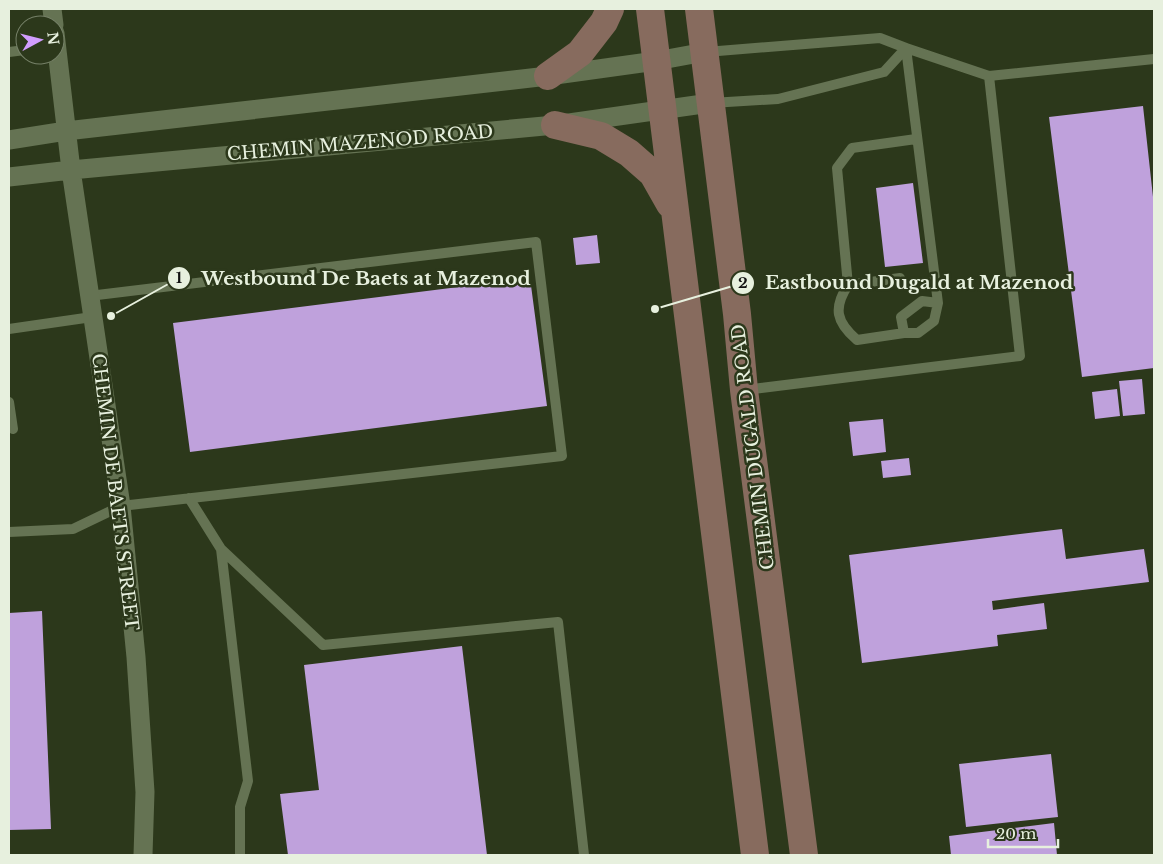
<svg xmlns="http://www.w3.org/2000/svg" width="1163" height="864" font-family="'Libre Baskerville',serif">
<rect width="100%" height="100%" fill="#2c381b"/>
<path fill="#bfa1dc" d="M1143 106 1154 206V368L1082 377 1049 117Z
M913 183 923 263 885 267 876 188Z
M597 235 600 263 576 265 573 238Z
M530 278 547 406 190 452 173 323Z
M1142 379 1145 414 1123 416 1119 381Z
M1117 389 1120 416 1095 419 1092 392Z
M883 419 886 452 853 456 849 422Z
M909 458 911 475 883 478 881 461Z
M1062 529 1066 559 1144 549 1149 582 992 601 993 610 1044 603 1047 629 997 635 998 646 862 663 849 555Z
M42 611 51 829 9 830V613Z
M462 646 487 855H288L280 794 319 790 304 665Z
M1051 754 1058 817 966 827 959 764Z
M1054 823 1057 855H951L949 836Z"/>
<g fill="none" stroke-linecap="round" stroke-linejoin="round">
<path stroke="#657353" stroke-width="10" d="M9 52 25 50
M706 52 880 38 906 48 884 72 778 99 711 103
M916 139 852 148 837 168 848 285C833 308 836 322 857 340L904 333H918L934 321 938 303 906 48 989 76 1154 59
M848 285 900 278
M9 329 92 317
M904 333 901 317 922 301 938 303
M745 390 1020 356 989 76
M9 402 13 429
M189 498 221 549 323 645 558 622 584 855
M9 532 73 529 121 506 562 456 536 242 89 296
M221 549 248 781 240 807V855"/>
<path stroke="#657353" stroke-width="19" d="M52 9 54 25
M55 33 71 170 121 506 136 657 145 792 143 855
M9 140 66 131 548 76 656 61 705 52
M9 177 71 170 555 125 710 103"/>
<path stroke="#876b5e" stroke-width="28" d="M650 9 755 855
M699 9 737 314 744 390 804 855
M548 76 580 53 604 22 610 9
M555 125 601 136 629 153 653 174 670 204"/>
</g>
<g text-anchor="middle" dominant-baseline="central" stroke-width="5" stroke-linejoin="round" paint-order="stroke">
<g font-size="18" fill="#e7f0de" stroke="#2c381b">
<text transform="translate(360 143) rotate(-5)">CHEMIN MAZENOD ROAD</text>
<text transform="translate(753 447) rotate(-97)">CHEMIN DUGALD ROAD</text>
<text transform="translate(115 492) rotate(83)">CHEMIN DE BAETS STREET</text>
</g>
</g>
<path fill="none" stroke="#e7f0de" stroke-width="2" d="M111 316L179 278M655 309L743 283"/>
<g fill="#e7f0de" stroke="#2c381b" stroke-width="2">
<circle cx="111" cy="316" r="5"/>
<circle cx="655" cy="309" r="5"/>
<circle cx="179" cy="278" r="12"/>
<circle cx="743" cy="283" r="12"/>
</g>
<g font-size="15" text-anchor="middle" font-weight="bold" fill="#111">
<text x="179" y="283">1</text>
<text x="743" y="288">2</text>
</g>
<g font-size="19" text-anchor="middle" font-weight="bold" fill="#e7f0de" stroke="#2c381b" stroke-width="5" stroke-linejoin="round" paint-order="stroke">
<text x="366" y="285">Westbound De Baets at Mazenod</text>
<text x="919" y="289">Eastbound Dugald at Mazenod</text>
</g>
<rect width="1163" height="864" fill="none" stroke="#e7f0de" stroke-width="20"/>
<g transform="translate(40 40) rotate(83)"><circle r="24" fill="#2c381b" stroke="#778269"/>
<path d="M0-4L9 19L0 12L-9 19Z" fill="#d19dfe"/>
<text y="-8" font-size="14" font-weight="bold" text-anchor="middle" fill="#e7f0de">N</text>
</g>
<path d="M988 839v8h70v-8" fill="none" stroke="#e7f0de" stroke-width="2.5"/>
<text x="996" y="839" font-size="15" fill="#e7f0de" stroke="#2c381b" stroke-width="4" paint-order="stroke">20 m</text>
</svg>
